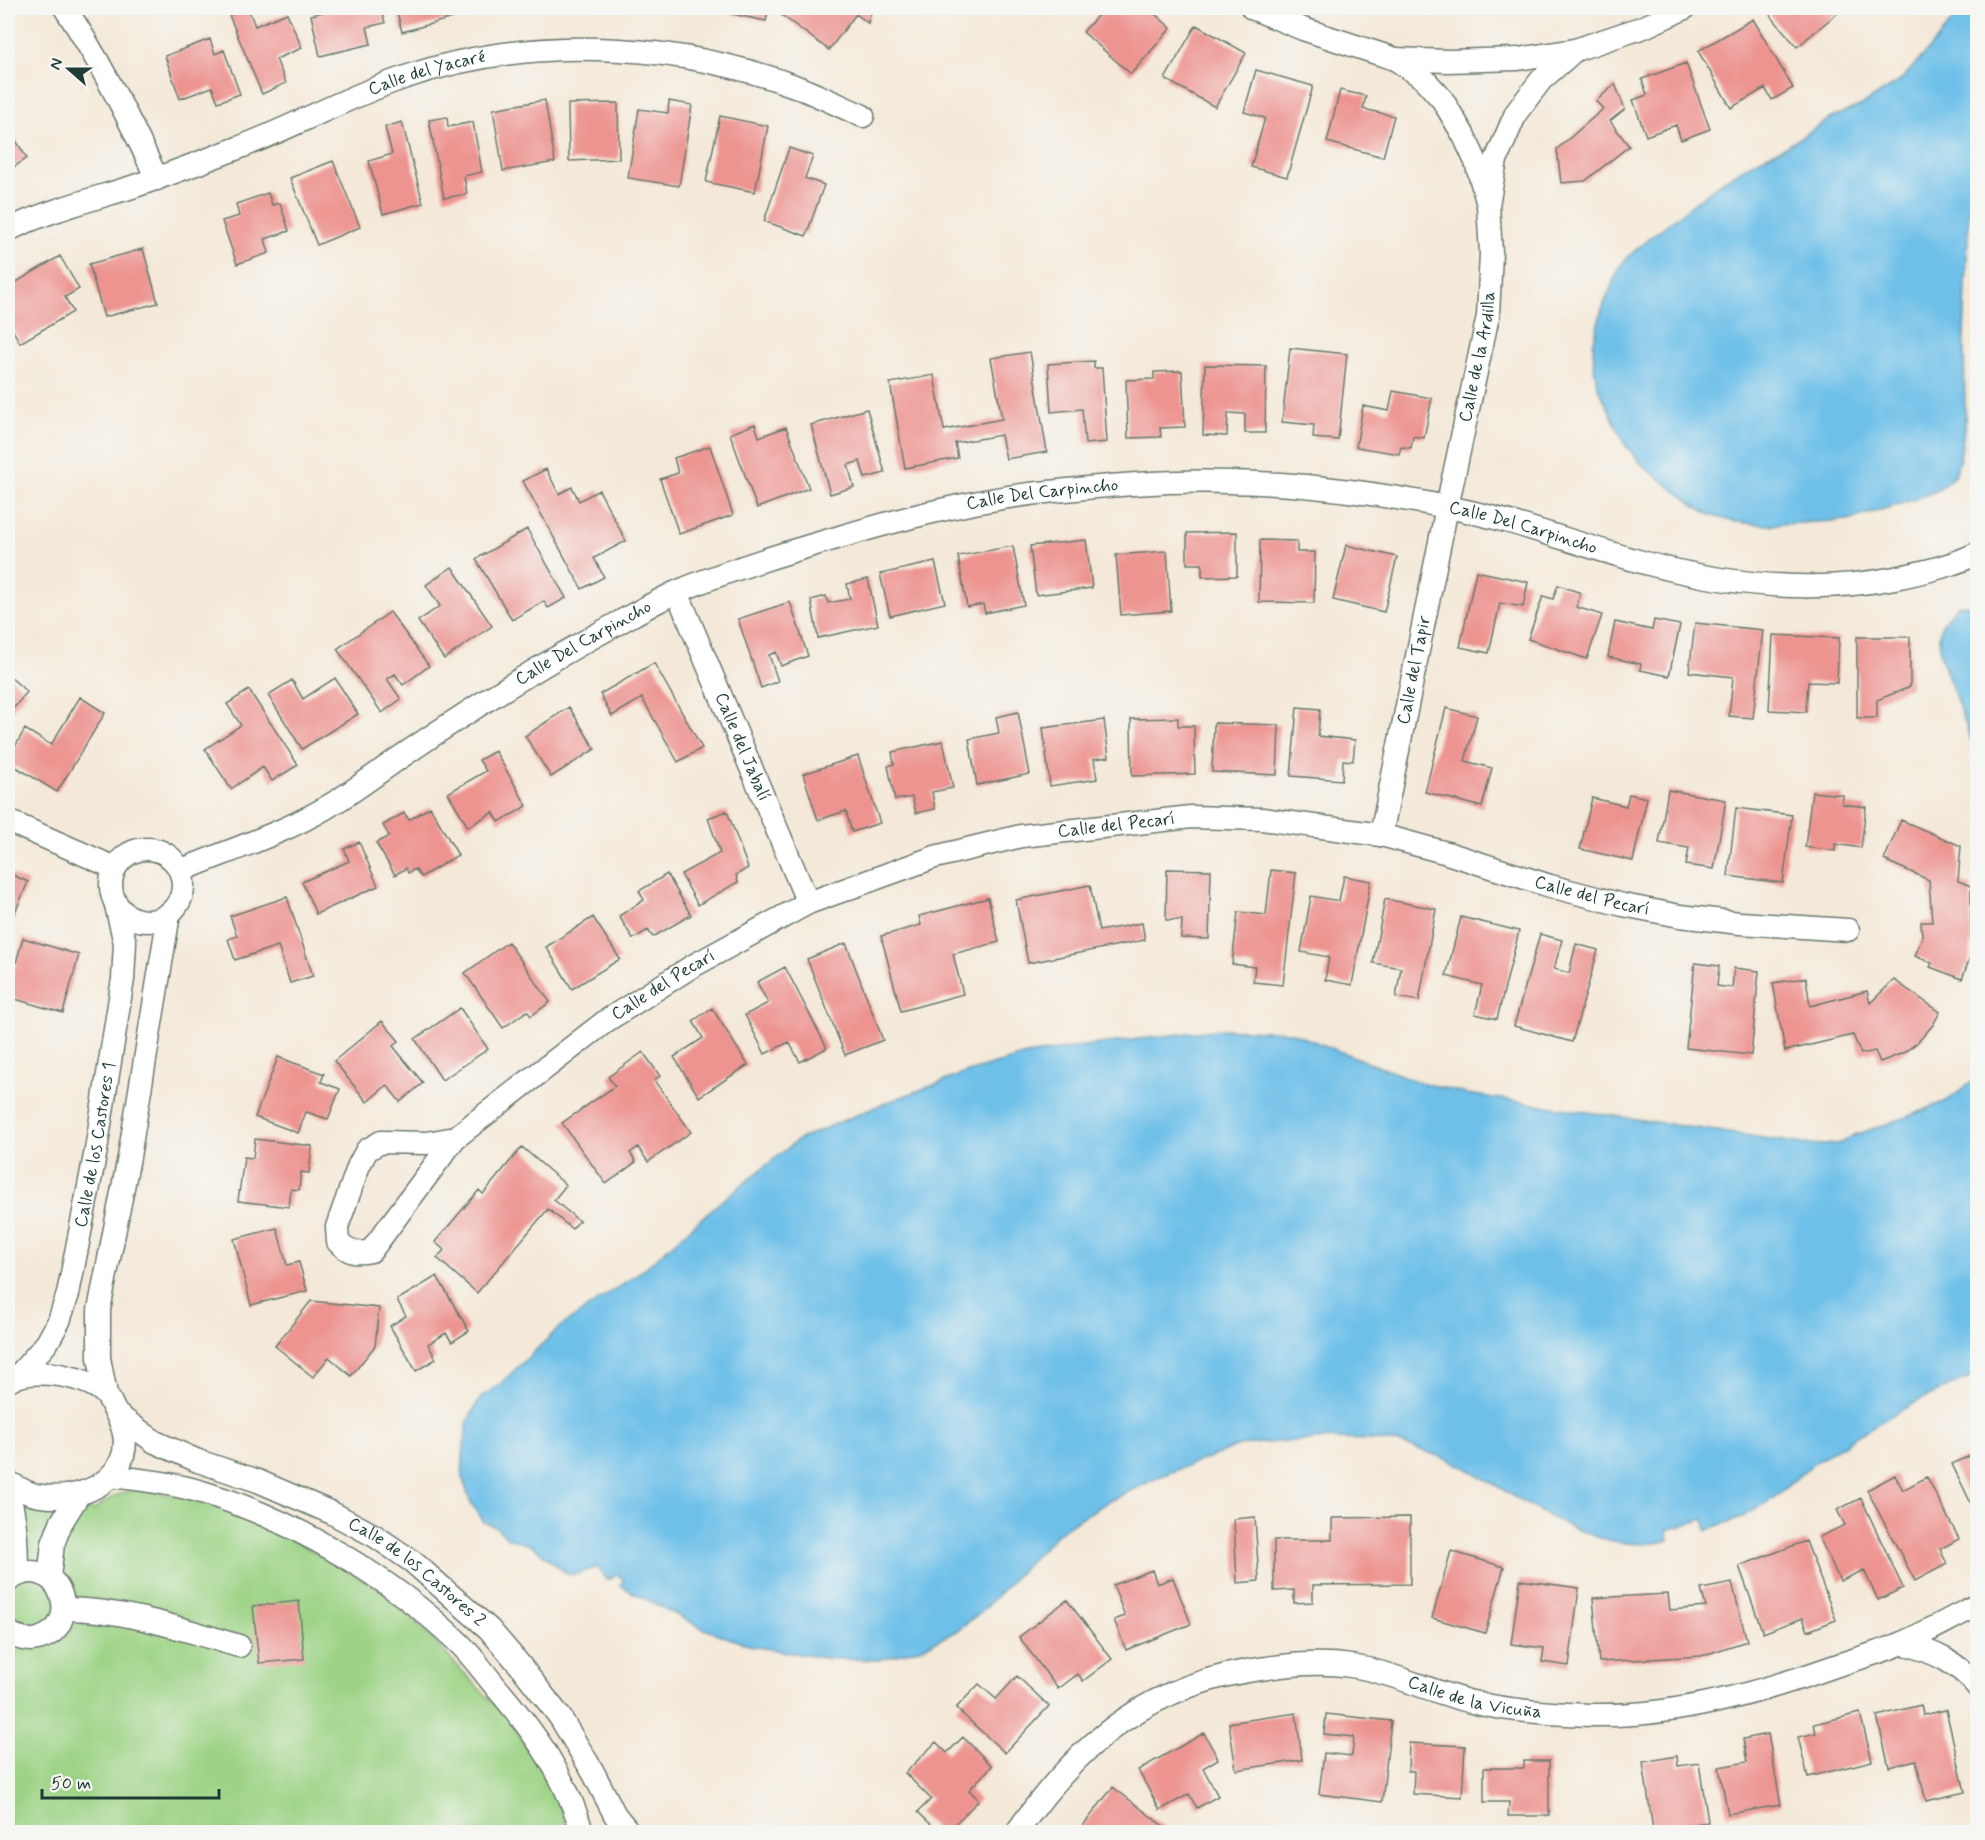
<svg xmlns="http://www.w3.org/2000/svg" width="1985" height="1840" font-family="Mynerve,sans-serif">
<rect width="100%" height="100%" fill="#f6f6f2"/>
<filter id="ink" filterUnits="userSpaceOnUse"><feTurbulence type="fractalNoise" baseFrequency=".0167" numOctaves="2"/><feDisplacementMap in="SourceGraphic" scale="12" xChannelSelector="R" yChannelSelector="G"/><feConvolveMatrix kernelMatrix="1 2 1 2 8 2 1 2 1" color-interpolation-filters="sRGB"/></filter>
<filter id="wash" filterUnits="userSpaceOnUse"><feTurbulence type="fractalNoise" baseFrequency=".008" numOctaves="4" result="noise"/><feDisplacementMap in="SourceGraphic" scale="24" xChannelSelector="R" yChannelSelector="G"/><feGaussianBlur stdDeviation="1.35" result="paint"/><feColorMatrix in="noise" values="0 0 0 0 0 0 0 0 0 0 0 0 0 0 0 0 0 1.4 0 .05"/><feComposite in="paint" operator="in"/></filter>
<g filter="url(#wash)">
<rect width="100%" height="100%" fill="#f4e9d9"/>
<path fill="#9cd385" stroke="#5e885c" stroke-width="1.5" d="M137 1489 205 1501 273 1529 389 1594 512 1723 556 1792 568 1832H8V1494L94 1510 114 1496Z"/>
<path fill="#6ec0e9" stroke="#467e8e" stroke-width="1.5" d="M1963 8H1977L1978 173 1975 180 1969 214 1964 337 1965 421 1960 458 1955 475 1938 490 1913 500 1848 520 1767 525 1735 522 1710 515 1694 505 1643 466 1626 446 1597 385 1594 367 1593 344 1601 312 1619 267 1631 254 1647 240 1720 183 1752 163 1785 147 1833 117 1862 105 1900 81 1924 55Z
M1957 605H1967L1977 610V756L1941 657 1939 637 1942 624Z
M1222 1029 1290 1032 1416 1081 1467 1094 1803 1144 1824 1145 1842 1143 1852 1136 1907 1117 1948 1100 1977 1078V1375C1920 1396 1866 1429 1815 1463 1798 1475 1783 1492 1765 1504 1756 1509 1747 1516 1737 1519 1725 1524 1718 1524 1707 1531L1704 1519 1667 1530 1669 1540C1600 1559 1530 1504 1473 1472 1453 1460 1428 1452 1405 1445 1394 1442 1381 1441 1369 1440 1330 1438 1291 1441 1251 1444L1239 1446 1161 1476 1111 1500 1071 1524 1056 1535 982 1611 956 1631 922 1648 878 1660 825 1658 751 1646 704 1629 619 1585 624 1581 618 1574 607 1580 598 1567 573 1575 563 1571 533 1546 508 1538 496 1527 484 1522 471 1503 462 1477 464 1444 468 1420 481 1397 499 1385 560 1327 643 1270 713 1208 798 1140 880 1105 968 1072 1026 1055 1091 1045Z"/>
<g id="blocks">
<path fill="#ed9491" d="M248 8 255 26 287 13 302 48 276 59 286 83 262 94 229 15Z
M340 8H381L385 23 367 27 371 44 320 56 311 15Z
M396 8H453L456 17 402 32Z
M704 8H769L766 21Z
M779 8H872L868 23 856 14 829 50 776 11Z
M1104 8H1148L1171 28 1131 74 1083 32Z
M1778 8H1839L1841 10 1797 47 1770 15Z
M1753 19 1793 88 1772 100 1765 88 1731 108 1698 51Z
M1196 25 1246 53 1215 107 1165 79Z
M210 39 215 54 224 50 240 94 218 102 212 87 180 99 165 56Z
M1686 63 1710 129 1681 140 1676 125 1646 136 1633 100 1647 95 1642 79Z
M1256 70 1313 86 1287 177 1251 167 1265 118 1244 112Z
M1615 84 1625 109 1610 121 1629 146 1585 181 1561 183 1557 149 1603 109 1596 101Z
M1340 90 1366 96 1363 109 1394 116 1383 157 1327 142Z
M545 100 555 162 503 171 493 109Z
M669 101 692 105 679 186 628 178 639 109 668 113Z
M618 103 619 159 569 161 568 104Z
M720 116 768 126 755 192 706 182Z
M447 117 448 127 473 122 482 172 464 176 467 194 444 198 429 120Z
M402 122 423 203 383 214 369 161 392 154 385 127Z
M8 128 27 158 8 171Z
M789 148 813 156 805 178 824 185 806 236 764 221Z
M333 161 360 227 317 245 290 178Z
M268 193 272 205 280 203 289 231 265 239 269 253 237 264 222 221 239 216 236 204Z
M143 249 158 303 104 317 89 264Z
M60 256 79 289 65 297 73 312 20 343 8 322V287Z
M1290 348 1347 354 1338 440 1313 438 1314 425 1282 422Z
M1030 352 1047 452 1006 459 1001 435 955 443 958 458 905 468 890 383 934 375 944 430 1002 419 991 358Z
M1094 361V368H1102L1107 442 1085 444 1082 409 1051 412 1048 364Z
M1205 365 1266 366 1265 433H1245V414L1228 413 1227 436 1203 435Z
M1182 371 1185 427 1160 428 1161 437 1128 438 1126 380 1154 379V372Z
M1393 391 1432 398 1424 438 1413 436 1411 448 1401 447 1399 454 1356 447 1363 406 1389 411Z
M867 409 885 473 865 478 860 461 848 465 854 487 830 494 811 425Z
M755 424 759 437 786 427 809 488 757 508 730 434Z
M710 446 733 515 679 534 660 479 678 473 674 458Z
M546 469 559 494 572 487 579 501 599 490 626 541 594 558 604 577 582 589 523 481Z
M527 529 566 598 548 608 544 601 512 620 476 559Z
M1237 532V576L1202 577V564H1187V533Z
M1086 540 1092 588 1036 595 1030 546Z
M1260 540 1297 541V552H1315L1314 603 1259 602Z
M1346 545 1397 557 1384 612 1333 600Z
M1013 546 1024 605 985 613 983 604 967 607 958 556Z
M1167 551 1171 611 1121 615 1116 555Z
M935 562 945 603 890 616 880 574Z
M452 567 492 626 444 659 418 621 440 606 426 585Z
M1476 571 1528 582 1523 607 1500 603 1489 653 1460 647Z
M868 579 878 625 818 638 811 600 826 596 828 603 850 599 847 584Z
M1558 585 1581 593 1576 607 1602 615 1587 659 1528 639 1543 596 1553 599Z
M790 602 808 656 781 666 776 652 769 655 778 681 761 688 738 619Z
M390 612 429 666 403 685 395 674 387 679 401 699 382 713 337 649Z
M1654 620 1680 625 1669 676 1640 670 1641 664 1608 657 1615 622 1652 630Z
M1695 623 1763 630 1753 718 1729 716 1733 677 1689 672Z
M1773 635 1839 638 1837 683 1808 682 1806 712 1769 710Z
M1857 637H1910V687L1877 700V718H1857Z
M654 663 702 748 678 762 642 698 612 716 600 694Z
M8 675 27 692 8 715Z
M335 678 358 714 302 749 268 695 292 680 303 699Z
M249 690 298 765 272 781 263 767 231 789 205 749 241 725 227 704Z
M80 697 105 713 57 792 8 762V759L25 729 51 745Z
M569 707 595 749 551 777 525 736Z
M1297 707 1320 709 1318 736 1355 740 1353 761 1343 760 1342 780 1291 776Z
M1446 708 1477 716 1465 761 1492 768 1482 807 1425 792Z
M1018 712 1030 774 977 785 969 739 999 733 996 717Z
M1178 718V726H1194L1195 774 1132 776 1131 719Z
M1104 720 1109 757 1094 759 1097 779 1050 786 1043 728Z
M1214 723 1279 725 1277 775 1212 772Z
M943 741 953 788 932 792 935 809 916 813 912 797 895 800 888 766 894 764 892 752Z
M495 751 527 806 499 822 493 812 468 827 448 793 486 771 479 760Z
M858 756 880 823 852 832 846 811 818 820 803 774Z
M1668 790 1726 800 1714 869 1686 865 1689 848 1659 843Z
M1812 792 1843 795 1842 804 1866 807 1861 848 1835 844V851L1805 847Z
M1629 794 1647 798 1633 861 1580 849 1592 798 1626 806Z
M430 807 458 855 421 877 415 869 408 873 406 868 395 875 376 843 389 836 383 825 404 813 409 820Z
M1736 808 1792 815 1783 883 1728 876Z
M727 811 748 868 736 875 738 882 698 905 681 874 720 853 708 818Z
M1901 820 1961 846 1958 881 1971 886V955L1962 979 1930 967 1932 963 1915 956 1922 937 1921 922H1932L1929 880 1884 860Z
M359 842 378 886 316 914 302 882 349 861 344 849Z
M1167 869 1211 870 1209 939 1181 938 1182 920H1166Z
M1271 870 1296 873 1283 985 1253 982 1255 967 1232 964 1238 912 1266 915Z
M8 873 28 882 8 929Z
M667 874 691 915 653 937 648 930 633 939 619 916 644 900 639 891Z
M1344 876 1371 881 1352 985 1325 980 1329 957 1301 952 1311 896 1339 901Z
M1090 885 1099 931 1142 923 1145 940 1028 963 1016 900Z
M287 897 313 976 290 983 278 946 235 960 228 939 237 936 230 916Z
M988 898 999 942 953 954 963 994 901 1011 881 936 921 925 919 916Z
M1385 899 1436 909 1419 1001 1396 997 1401 968 1373 963Z
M593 917 620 959 572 989 546 947Z
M1461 917 1519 931 1497 1019 1475 1014 1482 985 1446 976Z
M1540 934 1562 940 1554 969 1569 973 1576 944 1598 950 1572 1042 1514 1026Z
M23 938 79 955 63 1013 8 997V991Z
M508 942 550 1002 531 1016 527 1011 503 1028 465 973Z
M846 943 883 1040 845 1055 807 959Z
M1695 963 1719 966 1717 986 1732 988 1734 968 1759 971 1751 1055 1686 1048Z
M785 967 827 1048 800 1062 789 1042 765 1054 745 1015 768 1003 757 982Z
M1806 978 1810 1006 1867 991 1870 1003 1894 980 1940 1012 1933 1025 1918 1042 1903 1053 1880 1062 1875 1051 1861 1054 1853 1035 1785 1051 1773 983Z
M460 1008 488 1049 442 1080 415 1039Z
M712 1008 748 1065 699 1097 674 1057 703 1038 693 1021Z
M382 1021 399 1041 393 1046 423 1083 400 1102 387 1085 367 1102 334 1061Z
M643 1052 660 1076 654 1080 691 1132 648 1162 638 1147 630 1153 636 1162 606 1184 562 1123 615 1086 608 1077Z
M278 1057 324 1074 321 1082 340 1089 328 1119 306 1112 298 1133 255 1117Z
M255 1139 312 1146 309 1173 301 1172 299 1190 291 1189 289 1207 238 1201 244 1157 253 1158Z
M522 1147 566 1185 554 1200 579 1221 572 1229 548 1209 477 1293 437 1258 444 1250 435 1242 479 1190 483 1194Z
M277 1228 287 1265 299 1262 307 1291 251 1305 234 1239Z
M437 1276 469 1331 452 1342 446 1333 428 1344 436 1359 416 1371 390 1326 406 1316 397 1300Z
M311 1301 379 1308 375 1346 351 1376 329 1357 313 1377 275 1346Z
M1978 1452V1518L1952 1464Z
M1895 1475 1903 1490 1927 1477 1959 1539 1940 1549 1947 1564 1915 1581 1867 1490Z
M1861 1498 1903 1588 1878 1600 1864 1570 1840 1581 1819 1537 1845 1525 1837 1510Z
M1255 1517 1259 1581 1237 1583 1234 1519Z
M1410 1517V1584L1313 1585V1602L1294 1603V1590L1274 1591V1540H1332V1518Z
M1806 1541 1836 1620 1808 1631 1803 1618 1763 1633 1739 1566Z
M1451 1551 1504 1567 1485 1633 1432 1618Z
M1152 1570 1157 1584 1173 1578 1191 1624 1126 1650 1114 1620 1125 1616 1113 1585Z
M1520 1580 1579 1588 1569 1666 1542 1662 1544 1648 1511 1644Z
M1732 1583 1747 1641 1701 1656 1599 1662 1593 1598 1668 1594 1670 1610 1706 1607 1701 1589Z
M1067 1600 1112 1659 1083 1681 1078 1674 1058 1689 1019 1637Z
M299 1601 304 1659 259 1663 253 1606Z
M1017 1676 1049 1706 1005 1753 956 1708 979 1684 996 1699Z
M1921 1705 1923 1715 1946 1710 1965 1792 1926 1801 1916 1760 1889 1767 1877 1716Z
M1296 1713 1302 1760 1236 1770 1229 1723Z
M1860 1713 1872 1761 1808 1777 1798 1737 1816 1733 1814 1724Z
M1326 1714 1391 1721 1382 1802 1319 1794 1324 1753 1352 1756 1354 1737 1324 1734Z
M1204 1733 1218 1759 1203 1768 1218 1796 1197 1808 1189 1794 1160 1810 1138 1770Z
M1768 1734 1781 1805 1728 1814 1719 1767 1747 1762 1743 1739Z
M963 1737 992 1766 969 1790 979 1800 947 1832H939L918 1812 931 1799 905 1773 936 1742 947 1753Z
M1409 1743 1465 1746 1462 1797 1413 1794 1414 1771H1408Z
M1677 1756 1678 1766 1699 1763 1708 1822 1653 1830 1643 1762Z
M1524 1761H1549V1816H1508L1509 1802H1484V1768H1524Z
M1113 1787 1171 1832H1078Z"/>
</g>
</g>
<g filter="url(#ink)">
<use href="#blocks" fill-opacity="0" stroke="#6a796e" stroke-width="1.5"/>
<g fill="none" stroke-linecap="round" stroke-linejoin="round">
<g stroke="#6a796e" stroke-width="25">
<g id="street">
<path d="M65 8C101 62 130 120 157 179"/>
<path d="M1252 8 1303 29 1395 59 1423 78 1442 99 1464 136 1476 162 1487 201"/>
<path d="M1395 59 1447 61 1518 59 1575 50"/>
<path id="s1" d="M8 230C47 211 90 200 132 187 168 175 203 161 238 148 293 127 345 98 400 79 525 35 669 41 792 85 816 94 840 106 863 116"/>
<path id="s2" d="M677 592 808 903"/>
<path d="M8 821 115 868"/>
<path id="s3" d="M1381 835 1447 507 1488 316 1491 253 1488 205 1496 160 1516 113 1541 80 1575 50 1644 27 1685 8"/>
<circle cx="147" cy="885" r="36"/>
<path id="s4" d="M180 871C232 849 289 832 337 801 361 786 384 768 408 752 474 707 541 665 611 627 633 615 656 601 679 591 728 570 781 554 833 539 900 519 968 501 1038 493 1101 486 1165 480 1229 482 1300 483 1376 493 1447 507 1516 520 1581 546 1649 564 1729 585 1814 594 1895 578 1923 572 1952 566 1978 553"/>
<path id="s5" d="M455 1138 427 1143 381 1142 367 1150 359 1165 337 1227 338 1242C349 1253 356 1254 371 1251L455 1138 606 1021 691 967 808 903 935 857 1021 836 1191 817 1262 819 1381 835 1447 853 1550 886 1623 905 1680 916 1740 923 1848 930"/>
<path id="s6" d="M18 1376 47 1343 59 1321 68 1294 96 1150 123 979 125 943 115 901"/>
<path d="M106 1394 99 1358V1310L129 1157 169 914"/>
<path id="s7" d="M119 1416 155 1442 198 1461 258 1481 332 1513 375 1536 413 1562 489 1629 519 1664 560 1717 593 1772 615 1815 629 1832"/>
<path d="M111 1476C142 1480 174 1483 205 1493 294 1520 393 1579 460 1644 475 1659 487 1677 501 1693 537 1736 566 1777 582 1832"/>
<path d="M8 1482C18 1488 29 1495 41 1496 94 1503 147 1466 115 1411 112 1406 110 1399 106 1395 96 1383 75 1378 60 1375 45 1373 24 1371 11 1380"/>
<path d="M8 1491C16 1518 17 1546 17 1574"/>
<path d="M49 1577 53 1544 61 1523 79 1494"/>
<path d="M8 1581C55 1546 89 1625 38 1639 27 1642 16 1638 8 1631"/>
<path d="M64 1609C124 1609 182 1629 239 1646"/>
<path d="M1902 1643C1932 1651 1958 1662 1978 1687"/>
<path id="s8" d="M1017 1832C1081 1740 1151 1682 1267 1668 1294 1664 1323 1662 1351 1666 1392 1672 1431 1692 1472 1702 1508 1711 1554 1714 1592 1715 1676 1717 1759 1693 1838 1665 1859 1658 1882 1652 1902 1643 1928 1632 1953 1617 1978 1605"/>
</g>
</g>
<use href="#street" stroke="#fff" stroke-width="22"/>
</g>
</g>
<g text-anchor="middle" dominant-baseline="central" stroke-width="6" stroke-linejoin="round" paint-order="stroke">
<g font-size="18" fill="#1f3d34" stroke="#f6f6f2">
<text stroke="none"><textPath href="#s1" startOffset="448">Calle del Yacaré</textPath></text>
<text stroke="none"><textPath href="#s3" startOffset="488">Calle de la Ardilla</textPath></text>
<text stroke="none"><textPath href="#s4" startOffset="951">Calle Del Carpincho</textPath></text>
<text stroke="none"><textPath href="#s4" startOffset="1437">Calle Del Carpincho</textPath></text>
<text stroke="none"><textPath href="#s4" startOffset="465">Calle Del Carpincho</textPath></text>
<text stroke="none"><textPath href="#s3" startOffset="168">Calle del Tapir</textPath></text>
<text stroke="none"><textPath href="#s2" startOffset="168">Calle del Jabalí</textPath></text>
<text stroke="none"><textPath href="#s5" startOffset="1110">Calle del Pecarí</textPath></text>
<text stroke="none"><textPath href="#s5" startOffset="1596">Calle del Pecarí</textPath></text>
<text stroke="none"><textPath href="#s5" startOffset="624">Calle del Pecarí</textPath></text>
<text stroke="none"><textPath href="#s6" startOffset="249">Calle de los Castores 1</textPath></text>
<text stroke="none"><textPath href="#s7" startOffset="339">Calle de los Castores 2</textPath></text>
<text stroke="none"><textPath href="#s8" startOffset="522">Calle de la Vicuña</textPath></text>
</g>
</g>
<rect width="1985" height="1840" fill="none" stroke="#f6f6f2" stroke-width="30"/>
<g transform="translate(69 69) rotate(291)" stroke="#f6f6f2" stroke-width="4.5" paint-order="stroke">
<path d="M0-4.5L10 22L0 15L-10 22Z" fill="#1f3d34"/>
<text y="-9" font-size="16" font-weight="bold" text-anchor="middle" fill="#1f3d34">N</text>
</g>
<path d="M42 1789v9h177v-9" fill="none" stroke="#1f3d34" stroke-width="3"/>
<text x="51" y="1789" font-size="18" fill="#1f3d34" stroke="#f6f6f2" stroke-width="4.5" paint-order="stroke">50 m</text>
</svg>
